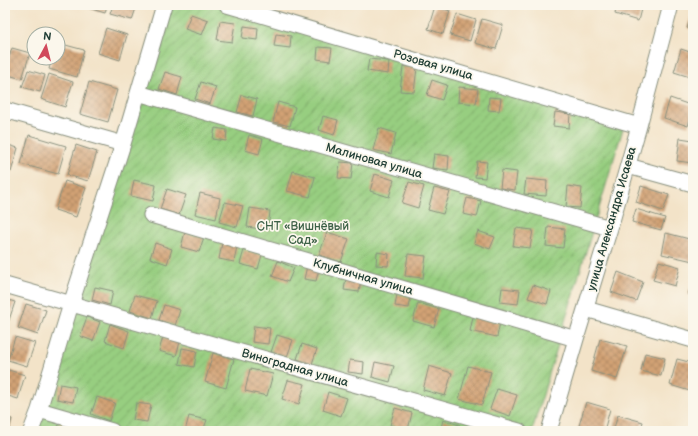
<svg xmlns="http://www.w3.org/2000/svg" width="698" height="436" font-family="'Balsamiq Sans',sans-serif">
<defs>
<pattern id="garden-furrows" width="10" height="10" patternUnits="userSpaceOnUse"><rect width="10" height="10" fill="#97ce80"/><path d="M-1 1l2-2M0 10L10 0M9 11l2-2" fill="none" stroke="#7ba86a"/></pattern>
<pattern id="building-cross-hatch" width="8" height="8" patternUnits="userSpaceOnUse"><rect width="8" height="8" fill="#d2a275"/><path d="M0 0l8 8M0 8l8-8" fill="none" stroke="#aa8561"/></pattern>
</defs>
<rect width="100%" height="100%" fill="#fbf7ec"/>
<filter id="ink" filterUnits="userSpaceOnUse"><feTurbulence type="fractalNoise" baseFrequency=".025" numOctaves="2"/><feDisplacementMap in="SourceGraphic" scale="8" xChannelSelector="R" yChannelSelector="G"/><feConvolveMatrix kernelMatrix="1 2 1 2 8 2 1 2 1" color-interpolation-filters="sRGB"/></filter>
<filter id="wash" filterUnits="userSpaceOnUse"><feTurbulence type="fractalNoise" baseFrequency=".012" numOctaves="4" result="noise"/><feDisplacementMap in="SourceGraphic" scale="16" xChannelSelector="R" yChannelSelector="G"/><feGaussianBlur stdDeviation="0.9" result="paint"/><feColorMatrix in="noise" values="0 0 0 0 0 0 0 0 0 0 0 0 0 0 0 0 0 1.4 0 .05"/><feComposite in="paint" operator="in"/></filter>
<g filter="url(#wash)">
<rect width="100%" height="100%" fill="#f3e3c8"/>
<path fill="url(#garden-furrows)" stroke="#5b865a" d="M164 5H227L625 122 532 431H31Z"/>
<g id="blocks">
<path fill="url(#building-cross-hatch)" d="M78 5H107L105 13Z
M113 5H137L132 20 110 14Z
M617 5H642L638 21 615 14Z
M435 6 450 11 443 34 428 29Z
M693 11V30L687 28Z
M191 14 208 20 202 35 185 29Z
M457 14 476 20 470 41 450 35Z
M482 19 503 25 496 49 475 43Z
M220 21 235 23 232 42 217 40Z
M244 26 258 28 257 40 242 38Z
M106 28 127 35 120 60 98 53Z
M276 34 291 36 290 48 274 46Z
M58 43 84 50 77 77 49 69 52 58H58Z
M318 47 332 48 330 61 317 59Z
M12 48 30 53 22 79 5 74V70Z
M681 49 693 53V78L674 72Z
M369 59 389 61 388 74 367 71Z
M403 66 417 68 414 92 400 91Z
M28 70 45 75 40 92 22 87Z
M165 72 182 77 177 95 159 89Z
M49 74 73 82 65 107 41 99Z
M432 80 447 85 442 100 427 95Z
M89 82 117 90 108 122 80 114Z
M201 82 216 87 210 104 195 99Z
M459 87 478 89 476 104 458 102Z
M242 95 257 99 253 116 237 112Z
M489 97 501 98 499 111 488 110Z
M670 98 693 106V109L688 126 664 118Z
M278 102 295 107 290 126 273 122Z
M555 112 570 114 569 128 553 126Z
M323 116 338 120 334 135 319 130Z
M215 128 227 130 226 141 213 139Z
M379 128 396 133 391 154 373 150Z
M29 135 66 146 58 174 21 164Z
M249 135 263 139 259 154 245 150Z
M680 138 693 140V163L677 161Z
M5 144 18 148 11 172 5 170Z
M76 145 97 152 88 181 67 175Z
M434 154 449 156 448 170 432 168Z
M477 161 487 162 485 178 475 177Z
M340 162 353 163 351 179 338 178Z
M502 170 517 172 515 190 500 188Z
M293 171 315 177 310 197 287 191Z
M375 174 394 180 389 197 370 191Z
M526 179 547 181 546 196 524 194Z
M134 180 156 185 153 201 131 196Z
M65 181 86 188 76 217 55 210Z
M409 182 424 186 418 208 402 203Z
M568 186 582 188 580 208 566 207Z
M641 186 669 195 663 211 636 202Z
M434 188 450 192 443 214 428 210Z
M167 189 186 195 179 215 160 209Z
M200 193 220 198 216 219 195 214Z
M467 198 481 201 477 217 463 214Z
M225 202 243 206 237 227 219 222Z
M250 208 270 211 268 230 247 227Z
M636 209 665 218 661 230 632 222Z
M548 227 565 229 563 248 546 246Z
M516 228 533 230 530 248 513 246Z
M478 231 495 237 490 249 474 243Z
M185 232 204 237 199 252 181 247Z
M327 232 349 239 341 262 319 255Z
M666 233 693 240V261L662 254Z
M155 243 172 249 167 264 150 258Z
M222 243 237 246 234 262 219 259Z
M244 250 262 255 258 269 240 264Z
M377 252 389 254 388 266 376 265Z
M408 254 426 256 423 278 405 276Z
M278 261 294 268 288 282 272 276Z
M659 261 680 267 675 286 653 280Z
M307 266 319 269 316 281 304 279Z
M618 272 643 282 636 301 611 292Z
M346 278 361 279 359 292 344 290Z
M693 281V295L688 294Z
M533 285 551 291 547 304 528 298Z
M95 287 113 291 110 305 92 300Z
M502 288 520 290 518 304 500 302Z
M397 294 411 297 409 308 395 306Z
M135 295 157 301 152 318 130 311Z
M5 299 15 302 8 323 5 322Z
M418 303 439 309 434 327 413 321Z
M26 304 46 310 38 335 18 328Z
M164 305 180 310 175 326 159 320Z
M87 317 100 322 93 341 80 336Z
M473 317 500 322 497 337 470 331Z
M110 324 129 331 124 348 105 341Z
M254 326 270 328 268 344 252 342Z
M277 335 293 340 287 357 271 352Z
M15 337 35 343 27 366 8 360Z
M163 337 180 342 176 356 159 351Z
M600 339 627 346 617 379 591 371Z
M302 344 317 349 312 364 297 359Z
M182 348 197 351 194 367 179 364Z
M213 353 234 359 226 388 205 382Z
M645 353 665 358 661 376 641 371Z
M677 359 693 363V392L670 385Z
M350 360 364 362 363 374 348 372Z
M375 362 394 366 390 382 372 377Z
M429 366 452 373 445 396 423 390Z
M468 366 491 372 482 405 459 399Z
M5 369 25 375 18 399 5 395Z
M250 369 273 374 267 396 245 391Z
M288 380 305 384 299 404 282 399Z
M60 384 76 387 73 402 57 399Z
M497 389 517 395 510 416 490 409Z
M328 392 347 398 341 416 323 410Z
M97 397 115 403 109 421 91 414Z
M586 402 610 409 604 431H585L578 429Z
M136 403 151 405 147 422 133 420Z
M395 408 412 413 408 430 390 425Z
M618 415 643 422 640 431H613Z
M189 416 207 420 203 431H185Z
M5 417 12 419 9 431H5Z
M443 420 460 425 459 431H440Z
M60 422 80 428 79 431H57Z"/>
</g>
</g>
<g filter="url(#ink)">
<use href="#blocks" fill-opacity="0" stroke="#89907e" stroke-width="1"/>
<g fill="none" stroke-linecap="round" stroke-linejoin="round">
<g stroke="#89907e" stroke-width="17">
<path id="minor" d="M227 5 639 126
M138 93 610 228
M5 110 123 144
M628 166 693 184
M151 215 576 339
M5 285 519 431
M586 309 693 340
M39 410 112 431
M31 431 39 410 71 304 123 144 164 5
M549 431 576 339 610 228 639 126 671 5"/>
</g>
<use href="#minor" stroke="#fff" stroke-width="15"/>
</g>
</g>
<g text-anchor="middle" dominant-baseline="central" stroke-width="3.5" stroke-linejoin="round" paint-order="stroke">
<g font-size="12" fill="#1f3d34" stroke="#fbf7ec">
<text transform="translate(433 65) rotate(16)">Розовая улица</text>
<text transform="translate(374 161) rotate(16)">Малиновая улица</text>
<text transform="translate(612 219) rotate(-74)">улица Александра Исаева</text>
<text transform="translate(363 277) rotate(16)">Клубничная улица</text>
<text transform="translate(295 368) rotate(16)">Виноградная улица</text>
</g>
<g font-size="12" fill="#3d6147" stroke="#fbf7ec">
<text x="303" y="226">СНТ «Вишнёвый<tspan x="303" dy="14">Cад»</tspan></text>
</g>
</g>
<rect width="698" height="436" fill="none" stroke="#fbf7ec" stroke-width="20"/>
<g transform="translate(46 46) rotate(7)"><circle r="19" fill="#fbf7ec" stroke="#a3ada2"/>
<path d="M0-3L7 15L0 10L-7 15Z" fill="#d1495b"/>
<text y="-6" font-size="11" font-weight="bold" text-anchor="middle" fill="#1f3d34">N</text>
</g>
</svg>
